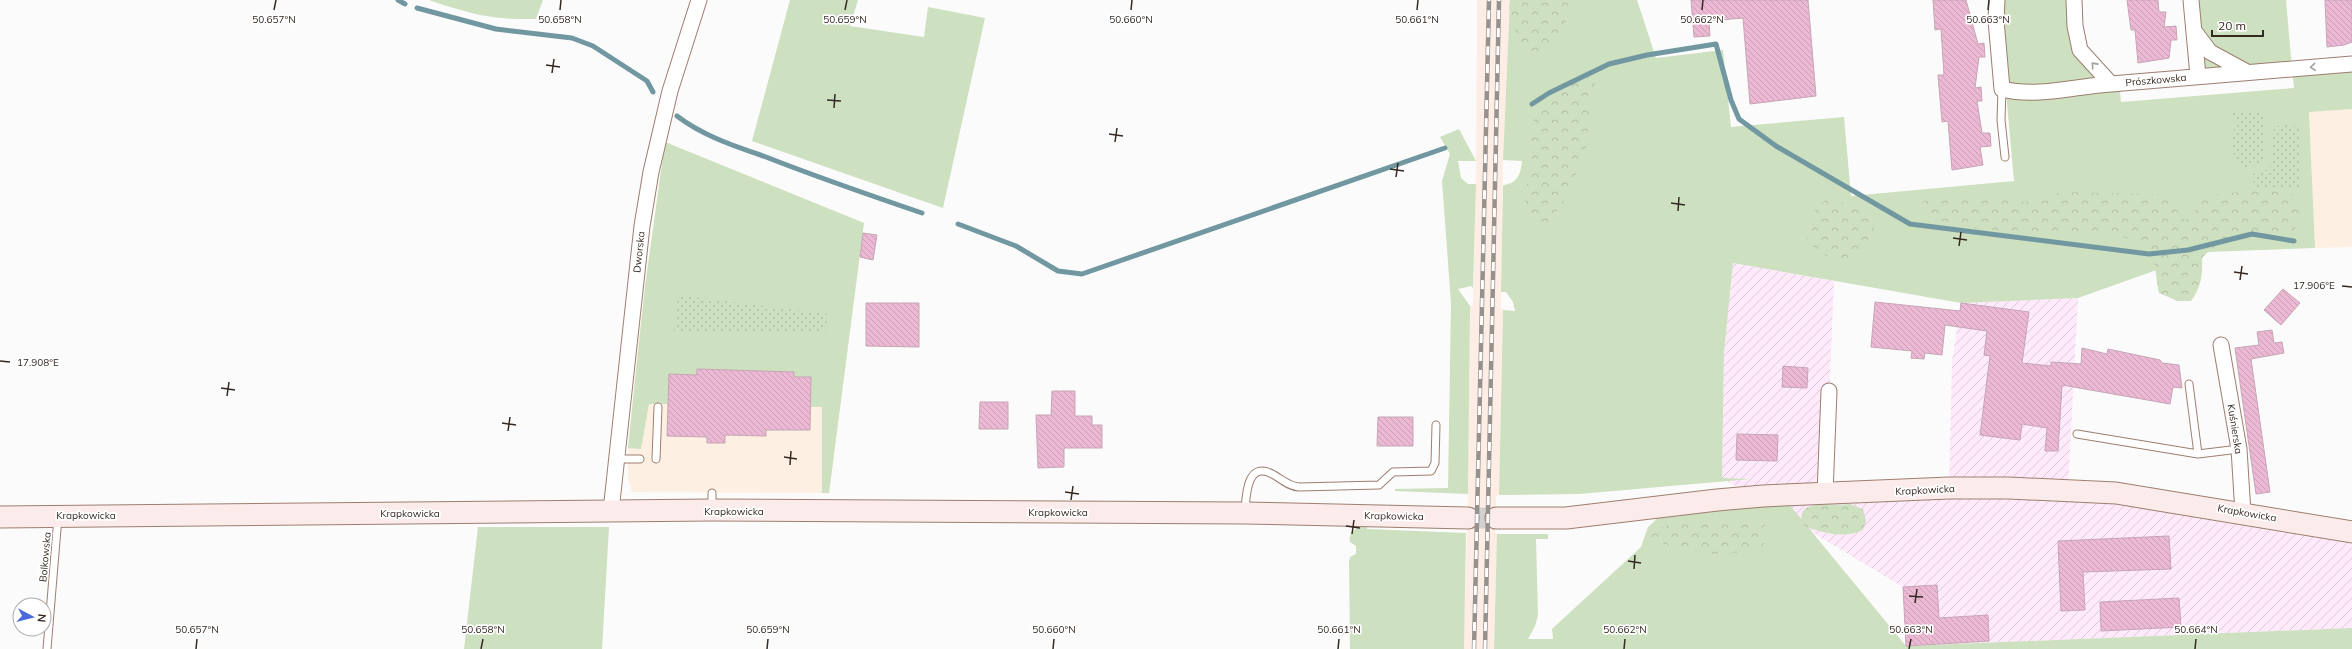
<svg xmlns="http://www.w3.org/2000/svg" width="2352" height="649" font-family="Mulish,sans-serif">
<defs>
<pattern id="industrial-furrows" width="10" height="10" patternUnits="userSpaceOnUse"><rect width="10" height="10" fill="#feeafb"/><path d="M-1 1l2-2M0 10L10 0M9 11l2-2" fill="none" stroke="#dac9d7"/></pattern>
<pattern id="forest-crowns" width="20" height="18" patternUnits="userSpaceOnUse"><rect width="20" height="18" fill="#cde0bf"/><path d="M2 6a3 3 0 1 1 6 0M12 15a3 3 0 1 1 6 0" fill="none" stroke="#b1c0a4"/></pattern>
<pattern id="park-dots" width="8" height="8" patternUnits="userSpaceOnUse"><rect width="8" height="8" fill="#cde0bf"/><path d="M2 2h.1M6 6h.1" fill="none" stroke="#b1c0a4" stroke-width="1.8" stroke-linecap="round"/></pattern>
<pattern id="building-back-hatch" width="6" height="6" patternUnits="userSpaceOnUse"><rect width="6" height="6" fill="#ebb9d3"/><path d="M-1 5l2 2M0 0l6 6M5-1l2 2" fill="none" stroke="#ca9fb5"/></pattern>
</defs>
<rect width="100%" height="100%" fill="#fbfbfb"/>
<path fill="#feede5" d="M1477 0H1510L1503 160 1501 307 1503 310 1499 495 1496 496V518L1495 532 1497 534 1494 649H1464V635L1468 500 1470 306H1473L1476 169Z"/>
<path fill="url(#industrial-furrows)" d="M1733 263 1834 281 1825 494 1949 488 1952 361 1961 303 2078 298 2068 489 2352 532V628L1906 646 1903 587 1722 478 1724 353Z"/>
<path fill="#fdefe1" d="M2352 109V247L2315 248 2309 112Z
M665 142 864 223 829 493 632 492 628 479V448L638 343Z"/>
<path fill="#cde0bf" d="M429 0H543L536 19C492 20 470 14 429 0Z
M790 0H858L850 26 924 37 928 7 985 18 943 208 752 141Z
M1510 0H1637L1656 58 1723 50 1731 127 1844 117 1851 196 2014 181 2006 92 2008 74 2000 0H2074L2080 50 2119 83 2121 102 2294 88 2292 69 2198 76 2191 0H2286L2292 69 2352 68V109L2309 112 2315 248 2207 252 2078 298 1961 303 1733 263 1724 353 1722 478 1751 479 1579 494 1499 495 1503 310 1515 311 1513 302 1506 292H1501L1503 185C1517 184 1521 174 1522 161L1503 160Z
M1459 129 1476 161H1458L1461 178 1468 184H1476L1473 288 1471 286 1458 289 1470 306 1468 494 1395 491V489L1448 488 1451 303 1442 181 1450 154 1440 137Z
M665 142 864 223 829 493H822V407H808L811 377H794V372L740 371 726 391V370L697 369V375L669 374V404H649L641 449 628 448 645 286Z
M1788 503 1906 646 2352 628V649H1494L1497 534H1548V539H1536L1538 615 1535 626 1528 639H1553L1552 629 1641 547 1648 527 1660 516Z
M1362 525H1367V529L1466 533 1464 649H1350L1349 561 1350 557 1356 554V546L1350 542C1348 533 1355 529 1362 525Z
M478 527H609L602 649H464Z"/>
<path fill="url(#forest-crowns)" d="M1510 0H1582L1542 54 1536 57 1522 53 1509 8Z
M1586 76 1596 80 1591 105 1590 136 1571 190 1552 219 1543 226 1529 225 1525 209 1532 125 1538 109 1549 93Z
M2275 189 2291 192C2301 206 2303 216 2294 231 2264 240 2224 231 2202 258 2203 274 2201 288 2191 301H2178L2159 293C2155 276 2156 257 2148 241 2120 237 2091 232 2063 231 2024 231 1958 234 1925 213L1922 203 1933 194 2030 202 2044 201 2059 192 2153 194C2185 197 2168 206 2185 220L2193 217 2198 199 2218 194Z
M1830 197 1854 208 1868 212 1875 222 1871 247 1867 253C1860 256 1853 259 1846 259 1831 261 1807 250 1806 232 1806 217 1819 204 1830 197Z
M1850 504 1863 509 1866 521 1863 530C1845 539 1821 533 1803 525 1793 497 1833 507 1850 504Z
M1765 519 1764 551 1712 554 1675 549 1650 537 1654 529 1687 520Z"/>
<path fill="url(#park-dots)" d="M2264 111 2263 163 2241 169 2232 150 2235 119 2227 113Z
M2287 121 2288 127 2299 126V187L2254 188 2253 174 2270 169 2274 128Z
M678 295 828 314 825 333 674 332Z"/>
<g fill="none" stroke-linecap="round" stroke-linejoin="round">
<path stroke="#7197a1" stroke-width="5" d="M398 0 405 4
M417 8 496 29 572 38 593 46 647 81 653 92
M1532 104 1549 93 1609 64 1647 55 1716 44 1731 100 1739 119 1776 146 1910 224 2149 254 2188 250 2252 234 2294 241
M677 116C703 136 735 146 766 157 817 177 869 195 922 213
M958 224 1016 246 1058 271 1082 274 1445 148"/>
</g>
<path fill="url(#building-back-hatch)" stroke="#c6a5b5" d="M1691 0H1808L1816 96 1750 104 1743 18 1709 21 1710 36 1694 37Z
M1933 0H1966L1978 44 1984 43 1985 57H1979L1975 88 1981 87 1982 101H1977L1982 133H1990L1991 146 1980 147 1983 165 1952 170 1948 121 1942 122 1938 75H1944L1941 29 1935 30Z
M2127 0H2158L2159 12H2166L2164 27 2176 26 2177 40H2171L2169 58 2138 63 2135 30H2131Z
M2325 0H2352V42L2344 45 2327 47Z
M863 233 877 235 873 260 860 257Z
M2283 289 2300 303 2281 325 2264 310Z
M1875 302 1960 311 1961 303 2029 312 2022 363 2051 366V362L2081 364 2082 348 2107 354 2108 349 2160 360 2162 363 2179 365 2182 388 2173 387 2170 404 2062 385 2058 451H2045L2047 428 2022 424 2020 440 1980 435 1990 356 1984 355 1987 331 1945 325 1942 355 1925 353 1924 359 1911 358 1912 351 1871 347Z
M866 303H919V347L866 346Z
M2272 330 2274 343 2282 342 2284 353 2251 359 2270 492 2256 494 2235 348 2259 345 2257 332Z
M1783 366 1808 368 1807 388 1782 387Z
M697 369 794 372V377H811L810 430H766V436L725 435V443H707V437L667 436 669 374 697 375Z
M1052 391H1075V416H1092V425H1102V448H1064V467L1038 468 1036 415H1051Z
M980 402H1008V429H979Z
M1378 417H1413V446H1377Z
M1737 434 1778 435 1777 461 1736 460Z
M2169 536 2171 569 2083 572 2085 610 2061 611 2058 541Z
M1937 585 1939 618 1988 615 1989 641 1906 646 1903 587Z
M2179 598 2181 627 2101 631 2100 602Z"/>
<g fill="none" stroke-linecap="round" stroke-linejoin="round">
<path stroke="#d3d1d0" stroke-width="21" stroke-dasharray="21 10" stroke-linecap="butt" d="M1468 518H1496"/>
<g stroke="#9d7e6f" stroke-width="9">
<path id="lane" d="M2002 89 2001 120 2005 157
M2189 384 2198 454
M2077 434 2198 454 2239 449
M617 459H640
M656 459 658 407
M712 509V493
M1245 511C1246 495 1247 459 1274 475 1283 480 1288 486 1299 487L1379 485 1393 472 1431 471 1435 463 1436 425
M47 649 58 517"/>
</g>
<g stroke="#9d7e6f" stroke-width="17">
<path id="street" d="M1997 0 1996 20 2002 89C2037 98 2076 86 2111 84
M2074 0 2075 26 2080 50 2111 84 2352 64
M2191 0 2198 76
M2195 32 2210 52 2247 72
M2221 345 2239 449 2243 513
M1825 494 1829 391
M611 511 642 226 651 172 670 91 699 0"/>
</g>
<g stroke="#9d7e6f" stroke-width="23">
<path id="secondary" d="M0 517 712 510 1245 513 1468 518
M1496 518H1566L1717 500 1763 496 1949 488H2009L2116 493 2352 532"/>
</g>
<use href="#lane" stroke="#fff" stroke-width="7"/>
<use href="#street" stroke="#fff" stroke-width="15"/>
<use href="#secondary" stroke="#fbeceb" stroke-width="21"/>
<g stroke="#97918d" stroke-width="4.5">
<path id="rail" d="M1474 649 1489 0
M1485 649 1499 0"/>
</g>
<use href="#rail" stroke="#fff" stroke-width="3" stroke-dasharray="9" stroke-linecap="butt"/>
</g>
<defs><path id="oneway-chevron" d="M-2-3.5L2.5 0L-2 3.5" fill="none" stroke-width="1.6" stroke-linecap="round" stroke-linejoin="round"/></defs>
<g stroke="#a49f9c">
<use href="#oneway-chevron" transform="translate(2094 65) rotate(-132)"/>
<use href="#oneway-chevron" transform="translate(2313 67) rotate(175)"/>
</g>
<path fill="none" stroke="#352922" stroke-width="1.5" d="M274 10 276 0M560 10 561 0M845 10 847 0M1131 10 1132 0M1417 10 1418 0M1702 10 1703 0M1988 10 1989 0M546 65 560 67M552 73 554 59M827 100 841 101M834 108 835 94M1109 134 1123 136M1115 142 1117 128M1390 169 1404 171M1396 177 1398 163M1671 203 1685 205M1678 211 1679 197M1953 238 1967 240M1959 246 1961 232M2234 272 2248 274M2240 280 2242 266M2342 286 2352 287M0 361 10 362M221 388 235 390M227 396 229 382M502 423 516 425M508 431 510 417M784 457 797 459M790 465 791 451M1065 492 1079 494M1071 500 1073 486M1346 526 1360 528M1352 534 1354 520M1628 561 1641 563M1634 569 1635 555M1909 596 1923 597M1915 603 1917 589M196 649 197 639M481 649 483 639M767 649 768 639M1053 649 1054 639M1338 649 1339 639M1624 649 1625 639M1909 649 1911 639M2195 649 2196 639"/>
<g text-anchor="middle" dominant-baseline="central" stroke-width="3.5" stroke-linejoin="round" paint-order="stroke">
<g font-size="10" fill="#352922" stroke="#fff">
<text transform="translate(2156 80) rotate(-5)">Prószkowska</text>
<text transform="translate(639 252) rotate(-84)">Dworska</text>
<text transform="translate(2235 429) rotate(81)">Kuśnierska</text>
<text transform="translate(1925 490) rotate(-3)">Krapkowicka</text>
<text x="734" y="511">Krapkowicka</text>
<text x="1058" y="512">Krapkowicka</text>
<text x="410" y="513">Krapkowicka</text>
<text transform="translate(2247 513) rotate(10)">Krapkowicka</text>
<text x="86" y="515">Krapkowicka</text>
<text transform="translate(1394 516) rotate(1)">Krapkowicka</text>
<text transform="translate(45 557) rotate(-85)">Bolkowska</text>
</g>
</g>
<g font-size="10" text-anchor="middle" fill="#352922" stroke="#fff" stroke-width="3.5" stroke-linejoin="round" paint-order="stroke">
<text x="274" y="23">50.657°N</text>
<text x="560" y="23">50.658°N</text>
<text x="845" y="23">50.659°N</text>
<text x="1131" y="23">50.660°N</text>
<text x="1417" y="23">50.661°N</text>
<text x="1702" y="23">50.662°N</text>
<text x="1988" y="23">50.663°N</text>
<text x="2314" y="289">17.906°E</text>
<text x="38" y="366">17.908°E</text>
<text x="197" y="633">50.657°N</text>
<text x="483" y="633">50.658°N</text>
<text x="768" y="633">50.659°N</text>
<text x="1054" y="633">50.660°N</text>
<text x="1339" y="633">50.661°N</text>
<text x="1625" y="633">50.662°N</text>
<text x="1911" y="633">50.663°N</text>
<text x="2196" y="633">50.664°N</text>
</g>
<g transform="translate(32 617) rotate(97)"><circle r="19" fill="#ffffff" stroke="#aea9a7"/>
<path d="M0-3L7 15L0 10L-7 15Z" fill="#496add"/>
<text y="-6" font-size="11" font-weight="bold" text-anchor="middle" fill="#352922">N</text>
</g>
<path d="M2212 30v6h51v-6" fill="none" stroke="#352922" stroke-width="2"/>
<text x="2218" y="30" font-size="12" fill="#352922" stroke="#ffffff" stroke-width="3" paint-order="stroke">20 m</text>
</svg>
